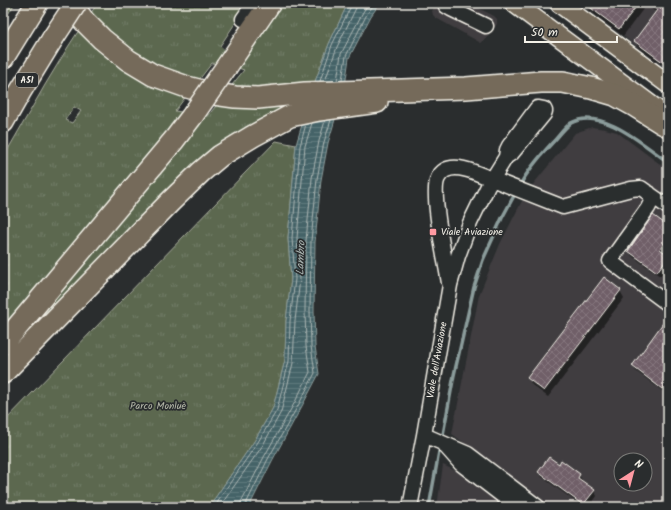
<svg xmlns="http://www.w3.org/2000/svg" width="671" height="510" font-family="Kalam,sans-serif">
<defs>
<pattern id="grass-tufts" width="24" height="20" patternUnits="userSpaceOnUse"><rect width="24" height="20" fill="#5b6850"/><path d="M3 7l-1-3M5 7V3M7 7l1-3M15 17l-1-3M17 17v-4M19 17l1-3" fill="none" stroke="#737e69"/></pattern>
<pattern id="water-rules" width="6" height="5" patternUnits="userSpaceOnUse"><rect width="6" height="5" fill="#456368"/><path d="M0 2.5h6" fill="none" stroke="#607a7e"/></pattern>
<pattern id="building-cross-hatch" width="8" height="8" patternUnits="userSpaceOnUse"><rect width="8" height="8" fill="#705f68"/><path d="M0 0l8 8M0 8l8-8" fill="none" stroke="#85767e"/></pattern>
</defs>
<rect width="100%" height="100%" fill="#2a2d2e"/>
<filter id="ink" filterUnits="userSpaceOnUse"><feTurbulence type="fractalNoise" baseFrequency=".025" numOctaves="2"/><feDisplacementMap in="SourceGraphic" scale="8" xChannelSelector="R" yChannelSelector="G"/><feConvolveMatrix kernelMatrix="1 2 1 2 8 2 1 2 1" color-interpolation-filters="sRGB"/></filter>
<g filter="url(#ink)">
<path fill="#3f3c3f" fill-rule="evenodd" d="M436 3H468L494 16 497 19V24L488 37 481 43 436 18 433 15 432 11Z
M579 3H668V70Z
M592 127 605 129 617 132 668 170V507H437L443 465 456 471 472 449 452 434 479 295 500 244 526 193 575 133ZM621 460H645V484H621Z"/>
<path fill="url(#grass-tufts)" stroke="#a8ac9c" fill-rule="evenodd" d="M3 3H15L3 22Z
M98 3H248V4L220 46 229 54 222 65 212 63 198 81 150 64 127 47 105 29 90 14Z
M282 3H348L329 44 313 87 240 88 232 85 244 70 238 68Z
M81 27 190 91 175 111 187 113 3 338V158L45 85 68 47ZM74 107 81 111 72 123 65 120Z
M220 101 298 103 255 127 3 367V358L7 353 202 116 207 117Z
M276 141 296 145 288 238 291 279 286 321 285 360 273 408 255 440 215 498 211 507H3V423Z"/>
<path fill="url(#water-rules)" stroke="#8b9c9b" d="M348 3H380L371 16 349 58 345 86 328 143 321 180 315 242 314 310 315 346 319 374 302 406 272 461 249 507H211L215 498 255 440 273 408 285 360 286 321 291 279 288 238 296 145 313 87 329 44Z"/>
<path fill="#0007" d="M576 3H668V69L639 48 635 41 656 12 646 5 623 36 585 7 584 9Z
M668 227V246L664 253 668 256V266L660 276 632 256 629 251Z
M620 291 624 298 548 397 532 385 528 378Z
M668 317V389L665 393 636 371 633 366Z
M559 465 579 475 582 480 581 481 594 491 597 496 589 507H583L542 477 539 472Z"/>
<g fill="none" stroke-linecap="round" stroke-linejoin="round">
<path stroke="#aeb8b5" stroke-width="1" d="M342 80 346 56 367 14 375 3
M320 81 332 45 351 6V3
M325 81 337 47 356 8V3
M337 81 341 54 363 12 369 3
M216 507 219 499 258 442 277 410 289 361 290 321 295 279 292 238 300 146 306 124
M221 507 223 502 263 445 281 412 293 363 295 321 300 279 297 238 305 146 312 123
M241 507V502L264 457 295 402 310 372 306 346 305 310 306 241 312 178 319 141 325 121
M246 507V504L268 459 299 404 315 373 311 346 310 310 311 241 317 179 324 142 331 120"/>
<path stroke="#8b9c9b" stroke-width="3.5" d="M519 187C527 171 540 156 552 143 558 137 564 128 571 123 601 106 645 146 668 162
M442 440 454 375 474 287 483 260 502 218 516 192
M429 507 440 446"/>
</g>
<path fill="url(#building-cross-hatch)" stroke="#f4f1e8" d="M584 3H639L619 29Z
M648 3H668V66L634 41 657 10Z
M653 215 668 226V237L660 249 668 255V257L657 272 628 251Z
M604 277 621 290 544 391 527 378Z
M668 316V359L664 366 668 369V380L662 389 632 366Z
M549 457 559 464 561 460 580 474 578 478 595 490 583 505 538 472Z"/>
<g fill="none" stroke-linecap="round" stroke-linejoin="round">
<g stroke="#f4f1e8" stroke-width="17">
<path id="minor" d="M446 3V6L451 9 486 26
M243 19 254 3
M649 193 652 200 648 208 610 261 668 304
M449 283C446 264 430 193 438 178 445 164 461 167 474 172L563 207 631 189 641 188 668 207
M424 435 468 454 538 507
M446 447 461 464 517 507
M410 507 424 435 450 285 458 256 470 223 488 186 506 157 512 153 544 114 545 111 544 109 539 108H537L509 146 507 150 506 157"/>
</g>
<g stroke="#f4f1e8" stroke-width="21">
<path id="major" d="M514 3 659 111
M559 3 668 84"/>
</g>
<g stroke="#f4f1e8" stroke-width="24">
<path id="highway" d="M71 3 84 21 102 39 128 60 153 75 187 87 214 94 235 97 258 98 305 93 466 88 541 82H563L591 88 615 95 635 106 662 123 668 126
M3 58 37 3
M227 66 270 3
M3 122 20 92 53 38
M3 344 174 140 193 115
M3 373 171 201 201 172 220 156 253 136 290 116 319 110 377 102"/>
</g>
<use href="#minor" stroke="#2a2d2e" stroke-width="14"/>
<use href="#major" stroke="#746a5a" stroke-width="18"/>
<use href="#highway" stroke="#746a5a" stroke-width="21"/>
<g stroke="#f4f1e8" stroke-width="24" stroke-linecap="butt">
<path id="highway-bridge" d="M53 38 76 3
M193 115 227 66"/>
</g>
<use href="#highway-bridge" stroke="#746a5a" stroke-width="21"/>
</g>
</g>
<rect fill="#ff9aa2" stroke="#2a2d2e" stroke-width="1.5" x="429" y="228" width="8" height="8" rx="2"/>
<g text-anchor="middle" dominant-baseline="central" stroke-width="3.5" stroke-linejoin="round" paint-order="stroke">
<rect fill="#2a2d2e" stroke="#b7b6b0" stroke-width="1" x="16" y="73" width="22" height="14" rx="3"/>
<g font-size="9" font-weight="bold" fill="#f4f1e8">
<text x="27" y="80">A51</text>
</g>
<g font-size="10" fill="#f4f1e8" stroke="#2a2d2e" text-anchor="start">
<text x="441" y="232">Viale Aviazione</text>
</g>
<g font-size="10" fill="#f4f1e8" stroke="#2a2d2e">
<text transform="translate(437 360) rotate(-80)">Viale dell'Aviazione</text>
</g>
<g font-size="10" fill="#b7baab" stroke="#2a2d2e">
<text x="158" y="406">Parco Monluè</text>
</g>
<g font-size="11" font-style="italic" fill="#aeb8b5" stroke="#2a2d2e">
<text transform="translate(301 258) rotate(-88)">Lambro</text>
</g>
</g>
<rect width="671" height="510" fill="none" stroke="#2a2d2e" stroke-width="16"/>
<rect x="8" y="8" width="655" height="494" fill="none" stroke="#f4f1e8" stroke-width="1.5" filter="url(#ink)"/>
<g transform="translate(633 472) rotate(36)"><circle r="19" fill="#2a2d2e" stroke="#7b7b78"/>
<path d="M0-3L7 15L0 10L-7 15Z" fill="#ff9aa2"/>
<text y="-6" font-size="11" font-weight="bold" text-anchor="middle" fill="#f4f1e8">N</text>
</g>
<path d="M525 36v6h92v-6" fill="none" stroke="#f4f1e8" stroke-width="2"/>
<text x="531" y="36" font-size="12" fill="#f4f1e8" stroke="#2a2d2e" stroke-width="3" paint-order="stroke">50 m</text>
</svg>
